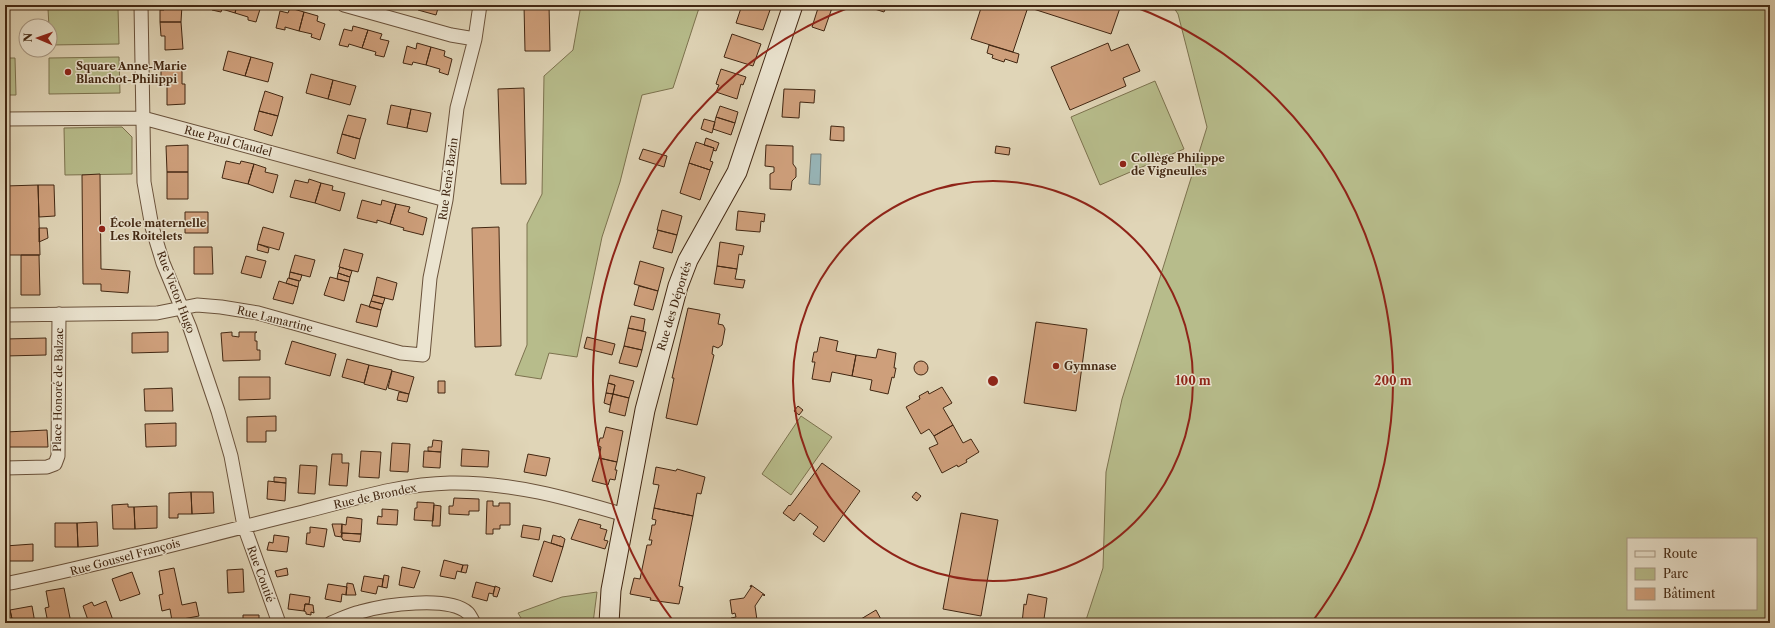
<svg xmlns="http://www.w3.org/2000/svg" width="1775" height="628" font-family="'Libre Caslon Text',serif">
<rect width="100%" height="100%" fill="#e0d5b7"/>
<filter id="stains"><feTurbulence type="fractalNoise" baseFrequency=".005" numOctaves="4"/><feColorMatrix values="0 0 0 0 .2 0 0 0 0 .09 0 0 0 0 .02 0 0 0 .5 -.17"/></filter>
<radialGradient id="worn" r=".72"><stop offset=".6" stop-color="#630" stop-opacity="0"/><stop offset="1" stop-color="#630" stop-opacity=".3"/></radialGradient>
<path fill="#b7bc8b" stroke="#7c724e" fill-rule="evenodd" d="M581 5H700L673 88 642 95 620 182 602 237 577 357 549 353 541 379 515 375 527 345V224L542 194 544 76 573 50Z
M1172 5H1770V623H1085L1103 568 1106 472 1122 399 1207 127 1178 14ZM1628 539H1756V609H1628Z
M118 8 119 44 50 45 48 9Z
M119 57 120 93 49 94V58Z
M5 58H15L16 95H5Z
M1155 81 1184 149 1100 185 1071 117Z
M122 127 132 137V174L65 175 64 128Z
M801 416 832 437 791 495 762 474Z
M597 592 593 623H524L518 613 562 597Z"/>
<path fill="#98b6b9" stroke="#767d76" d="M811 154H821L820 185 809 184Z"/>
<path fill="#ce9f7b" stroke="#422712" d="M164 5H182L181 22H160V10H164Z
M213 5H237L235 13 222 9 221 12 212 10Z
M237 5 261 6 256 22 248 20V17L235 13Z
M419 5H439L436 15 418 10Z
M524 5H549L550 51H525Z
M742 5H753L770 10 763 30 736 23Z
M819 5H833L824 31 812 27Z
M862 5H887L884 12Z
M982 5H1021L1028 7 1013 52 971 39Z
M1021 5H1121L1111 34Z
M290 8 304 12 299 31 285 27V30L276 28 280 11 288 13Z
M304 12 318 16 317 21 325 24 320 40 311 37 312 34 299 31Z
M160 22H181L183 49 165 50V36H161Z
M353 26 368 30 362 48 349 44 348 47 339 45 344 29 352 31Z
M368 30 382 34 380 39 389 41 384 57 375 55 376 52 362 48Z
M732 34 761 44 753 66 724 57Z
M417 43 431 47 426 65 413 62 412 65 403 63 407 46 416 49Z
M1108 43 1111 51 1128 44 1140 71 1123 78 1126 86 1070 110 1051 67Z
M989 45 1019 54 1017 63 1005 59 1004 62 992 58 993 55 987 53Z
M431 47 445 51 444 56 452 59 448 75 439 72 440 69 426 65Z
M228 51 251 57 245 76 223 70Z
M251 57 273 63 268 82 245 76Z
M721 69 746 77 743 85 741 84 737 99 716 92 719 85 716 84Z
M182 70V84H185V104L167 105V85H161V71Z
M311 74 333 80 328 99 306 93Z
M333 80 356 86 350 105 328 99Z
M524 88 526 184H501L498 89Z
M784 89 815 90 814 103 800 102 799 118 782 117Z
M265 91 283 97 278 116 259 111Z
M391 105 411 109 407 128 387 124Z
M720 106 738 112 735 123 716 117Z
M411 109 431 113 427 132 407 128Z
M259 111 278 116 272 136 254 130Z
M348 115 366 119 360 139 342 134Z
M716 117 735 123 731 135 713 129Z
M704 119 715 122 712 133 701 129Z
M831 126 844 127V141L830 140Z
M342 134 360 139 355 159 337 153Z
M706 138 719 143 716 151 713 150 714 148 704 145Z
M696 142 714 148 710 161 713 162 710 170 689 163Z
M188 145V172H167L166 146Z
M766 145 793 146V164L796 168V177L792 181 791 190 770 189V174L774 172V167L765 166Z
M996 146 1010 148 1009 155 995 153Z
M643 149 667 156 664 167 639 159Z
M226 161 240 164 241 161 254 164 248 184 222 178Z
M689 163 710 170 700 200 680 193Z
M254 164 266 168 265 172 278 175 273 193 248 184Z
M167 172H188V199H167Z
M100 174 101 269 130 271 128 293 101 291V284H83L82 175Z
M309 179 321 183 315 203 290 197 295 180 308 183Z
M321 183 333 186 332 190 345 193 340 211 315 203Z
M38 185H54L55 216 39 217Z
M38 185 40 255H5V186Z
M362 200 381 205 382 200 396 204 390 224 377 220V223L357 218Z
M396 204 410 207 408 212 427 218 423 235 403 230 404 228 390 224Z
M662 210 682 216 677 235 657 230Z
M738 211 765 214 764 222 761 221 760 232 736 230Z
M185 212H208V233H185Z
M263 227 284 233 279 250 258 244Z
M499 227 501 346 475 347 472 228Z
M39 228H47L48 238 39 242Z
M658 230 677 235 672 253 653 248Z
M720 242 744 246 742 255 739 254 737 269 717 266Z
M258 244 269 248 268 253 257 250Z
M194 247H212L213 274H194Z
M344 249 363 254 358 272 339 267Z
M21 255H39L40 295H21Z
M295 255 315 260 310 277 290 272Z
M246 256 266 261 261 278 241 273Z
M640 261 664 268 658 291 634 284Z
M717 266 737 269 735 279 745 280 743 288 714 284Z
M340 267 352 271 350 277 338 273Z
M290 272 302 275 300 281 289 278Z
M338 273 350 277 349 282 337 279Z
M330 277 349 282 344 301 324 295Z
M377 277 397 283 393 300 373 295Z
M288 278 299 281 298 287 286 283Z
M279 281 298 287 293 304 273 299Z
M639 286 658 291 653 310 634 305Z
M373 295 385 298 383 304 371 301Z
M371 301 383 304 381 310 369 307Z
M361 304 381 310 377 327 356 322Z
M688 308 720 314 718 324 723 325 725 329 722 345 718 348 713 346 712 354 714 355 697 425 666 418 674 378H672Z
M631 316 645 319 643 331 628 328Z
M1036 322 1087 329 1076 411 1024 403Z
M628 328 646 332 642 350 624 346Z
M168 332V352L132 353V333Z
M232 332V336L239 337V332H257L255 333V341H257V350H260V360L223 361 221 333Z
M587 337 615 344 612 355 584 348Z
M820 337 838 341 836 351 856 355 852 376 832 372 830 382 812 379 815 362H812L814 352H817Z
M46 338V355L5 356V339Z
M292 341 336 354 330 376 285 364Z
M624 346 642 350 637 367 619 363Z
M878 349 896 353 894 368H896L894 378 892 377 888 394 870 390 872 380 852 376 856 355 876 358Z
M347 359 369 365 364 383 342 377Z
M914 368a7 7 0 1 1 14 0a7 7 0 1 1-14 0Z
M369 365 392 370 386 390 364 384Z
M392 371 414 377 409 394 388 388Z
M610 375 634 381 629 398 613 394 615 385 608 383Z
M239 377H270V399L239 400Z
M438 381H445V393H438Z
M608 383 615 385 613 394 606 393Z
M942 387 952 403 943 408 953 425 934 436 929 429 921 434 906 407 920 399 919 396 928 391 929 394Z
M172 388 173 411H145L144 389Z
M399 392 409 394 407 402 397 400Z
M606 393 613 394 610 405 604 403Z
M613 394 629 398 625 416 609 412Z
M798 406 803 410 799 415 794 411Z
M276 416V431H266V442H247V417Z
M176 423V446L146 447 145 424Z
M953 425 963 443 971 439 979 452 966 460 967 462 958 467 957 465 942 473 929 448 938 444 934 436Z
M606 427 623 431 617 462 599 458 601 447 598 446 600 438H603Z
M47 430 48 447H6V432Z
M433 440 442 441 441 452 428 451V447H432Z
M392 443 410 444 408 472 390 471Z
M462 449 489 451 488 467 461 466Z
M361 451 381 452 379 478 359 477Z
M424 451 441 452 440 468 423 467Z
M332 454H342V463H349L347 486 329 485Z
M528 454 550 458 546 476 524 472Z
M599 458 617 462 615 470H617L615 480 610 479 608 485 592 481Z
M822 463 860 491 824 542 813 534 818 527 800 513 794 521 783 513 789 505 790 506Z
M300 465 317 466 315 494 298 493Z
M656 467 676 471 677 469 705 477 701 494 697 493 693 516 654 508 659 485 653 484Z
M274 477 286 478V483L274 482Z
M268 481 286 483 285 501 267 499Z
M8 488H9V504H5V489Z
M191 492H213L214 513 192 514Z
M191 492 192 514H178V518H169V493Z
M916 492 921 496 917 501 912 497Z
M454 498 479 499V511H469V515L449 514V506H453Z
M487 501H493V506H499V503H510V525H500V529H493V534H486Z
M417 502 434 503 433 521 414 520 415 508H417Z
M128 504V507H134L135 529H113L112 505Z
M434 505 441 506 440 526H432Z
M157 506V528L135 529 134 507Z
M654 508 693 516 679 586 683 587 679 604 650 600 651 598 630 594 634 578 640 579 647 545H651L652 540H649L651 532 652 525H655L656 520 652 519Z
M382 509 398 510 397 525 377 524 378 516 382 517Z
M961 513 998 520 981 616 943 609Z
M347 517 362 519 361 534 341 533 342 524 346 525Z
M579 519 601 525 600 528 607 530 604 540 608 541 605 549 571 539Z
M97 522 98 546 78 547 77 523Z
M55 523H77L78 547H55Z
M332 524H342V537L335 536Z
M523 525 541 528 539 540 521 537Z
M310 527 327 529 324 547 306 544 307 533H310Z
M342 533 361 534 360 542 343 540 341 536Z
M274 535 289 537 287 552 267 550 269 542 273 543Z
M553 535 560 537V536L565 539 563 547 551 543Z
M544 541 563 547 552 582 533 576Z
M33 544V561H5V546Z
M444 560 463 565 461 572 457 571 455 579 440 576Z
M463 565H468L466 573 461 572Z
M402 567 420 571 414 588 399 585Z
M174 568 182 605 196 602 199 616 172 621 170 609 162 611 159 595 163 594 159 571Z
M287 568 288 575 277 577 275 571Z
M243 569 244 592 228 593 227 570Z
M132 572 140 594 120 601 112 579Z
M384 575 389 576 387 588 382 587Z
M364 576 383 579 382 587 378 586 376 594 361 591Z
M476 582 495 587 493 594 489 593 487 601 472 597Z
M347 583 353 584 356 595H346Z
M328 584 347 587 346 595 342 594 341 602 325 599Z
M751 585 765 595 764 596 763 594 755 606 757 620 744 622 743 619 739 620 740 623H732L731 618 736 617 735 613 732 614 730 600 744 598 752 586 750 587Z
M495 586 500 588 497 597 493 596Z
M64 588 71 623H48L45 608 49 607 46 591Z
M290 594 310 597 309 604H305L304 611 288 609Z
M1028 594 1047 598 1044 619H1043L1042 623H1022L1024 604 1026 605Z
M106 601 114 623H89L83 606 92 602 94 606Z
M305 604 313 605 314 613 311 612V615L306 614V612L304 611Z
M32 606 35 623H13L10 610Z
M10 610 13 623H5V611Z
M876 610 883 623H863L861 619Z
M243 615H259V623H243Z"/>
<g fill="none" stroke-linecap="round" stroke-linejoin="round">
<g stroke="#6a523b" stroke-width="15">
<path id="street" d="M141 5 144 182 152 227 163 263 190 328 218 411 231 456 244 526 279 623
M344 5 451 35 475 39
M5 119 143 118 446 200
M5 315 157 313 197 305 221 307 258 313 401 353 423 355 430 278 446 200 457 108 475 39 480 5
M5 468 47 467 55 464 58 456 59 314
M5 584C105 564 204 536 303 512 351 500 400 484 450 483 511 482 568 498 625 515
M331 623C341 619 350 614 360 612 384 605 448 595 468 613 470 615 472 620 474 623"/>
</g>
<g stroke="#422712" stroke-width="21">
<path id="secondary" d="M609 623 611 590 645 410 678 286 688 260 737 172 793 5"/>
</g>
<use href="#street" stroke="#ebe4d0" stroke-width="13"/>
<use href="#secondary" stroke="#ebe4d0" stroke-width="19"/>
</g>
<g fill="none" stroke="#8f2418" stroke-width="2">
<circle cx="993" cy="381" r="200"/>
<path d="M674 622A400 400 0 0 1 856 5M1130 5A400 400 0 0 1 1312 622"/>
</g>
<g fill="#8f2418" stroke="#ebe4d0" stroke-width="1.5">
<circle cx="68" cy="72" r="4"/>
<circle cx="1123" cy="164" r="4"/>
<circle cx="102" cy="229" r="4"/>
<circle cx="1056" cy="366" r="4"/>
</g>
<g text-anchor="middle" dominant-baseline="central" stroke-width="3" stroke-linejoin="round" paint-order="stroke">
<g font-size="11" font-weight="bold" fill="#422712" stroke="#ebe4d0" text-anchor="start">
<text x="76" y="66">Square Anne-Marie<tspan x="76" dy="13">Blanchot-Philippi</tspan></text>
<text x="1131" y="158">Collège Philippe<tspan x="1131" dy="13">de Vigneulles</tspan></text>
<text x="110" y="223">École maternelle<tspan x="110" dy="13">Les Roitelets</tspan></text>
<text x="1064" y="366">Gymnase</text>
</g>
<g font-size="11" fill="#422712" stroke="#ebe4d0">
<text transform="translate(228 141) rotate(15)">Rue Paul Claudel</text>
<text transform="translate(448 179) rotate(-82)">Rue René Bazin</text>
<text transform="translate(176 292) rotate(69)">Rue Victor Hugo</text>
<text transform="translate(674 306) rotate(-73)">Rue des Déportés</text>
<text transform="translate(275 319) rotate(14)">Rue Lamartine</text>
<text transform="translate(58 390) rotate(-89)">Place Honoré de Balzac</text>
<text transform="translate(375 496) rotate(-12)">Rue de Brondex</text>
<text transform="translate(125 557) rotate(-15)">Rue Goussel François</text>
<text transform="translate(261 574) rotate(70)">Rue Coutié</text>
</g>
</g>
<circle cx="993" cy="381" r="6" fill="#8f2418" stroke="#ebe4d0" stroke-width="2"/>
<g font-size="12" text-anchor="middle" font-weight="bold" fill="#8f2418" stroke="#ebe4d0" stroke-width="3" stroke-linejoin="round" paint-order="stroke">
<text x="1193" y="385">100 m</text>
<text x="1393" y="385">200 m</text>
</g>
<rect width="1775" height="628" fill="none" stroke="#e0d5b7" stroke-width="20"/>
<rect x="6" y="6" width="1763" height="616" fill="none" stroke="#422712" stroke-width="2"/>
<rect x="10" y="10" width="1755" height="608" fill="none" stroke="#422712"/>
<rect x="1627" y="538" width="130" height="72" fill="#ebe4d0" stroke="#a79884"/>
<rect x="1635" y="551" width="20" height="6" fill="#ebe4d0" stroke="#a79884"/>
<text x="1663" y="558" font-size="12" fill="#422712">Route</text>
<rect x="1635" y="568" width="20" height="12" fill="#b7bc8b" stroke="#a79884"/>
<text x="1663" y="578" font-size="12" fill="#422712">Parc</text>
<rect x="1635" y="588" width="20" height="12" fill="#ce9f7b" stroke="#a79884"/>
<text x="1663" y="598" font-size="12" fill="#422712">Bâtiment</text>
<g transform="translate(38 38) rotate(272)"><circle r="19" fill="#ebe4d0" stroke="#a79884"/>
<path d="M0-3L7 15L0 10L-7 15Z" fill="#8f2418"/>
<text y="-6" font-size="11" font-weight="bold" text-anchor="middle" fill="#422712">N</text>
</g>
<rect width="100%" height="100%" filter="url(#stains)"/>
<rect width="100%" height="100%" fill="url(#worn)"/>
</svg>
